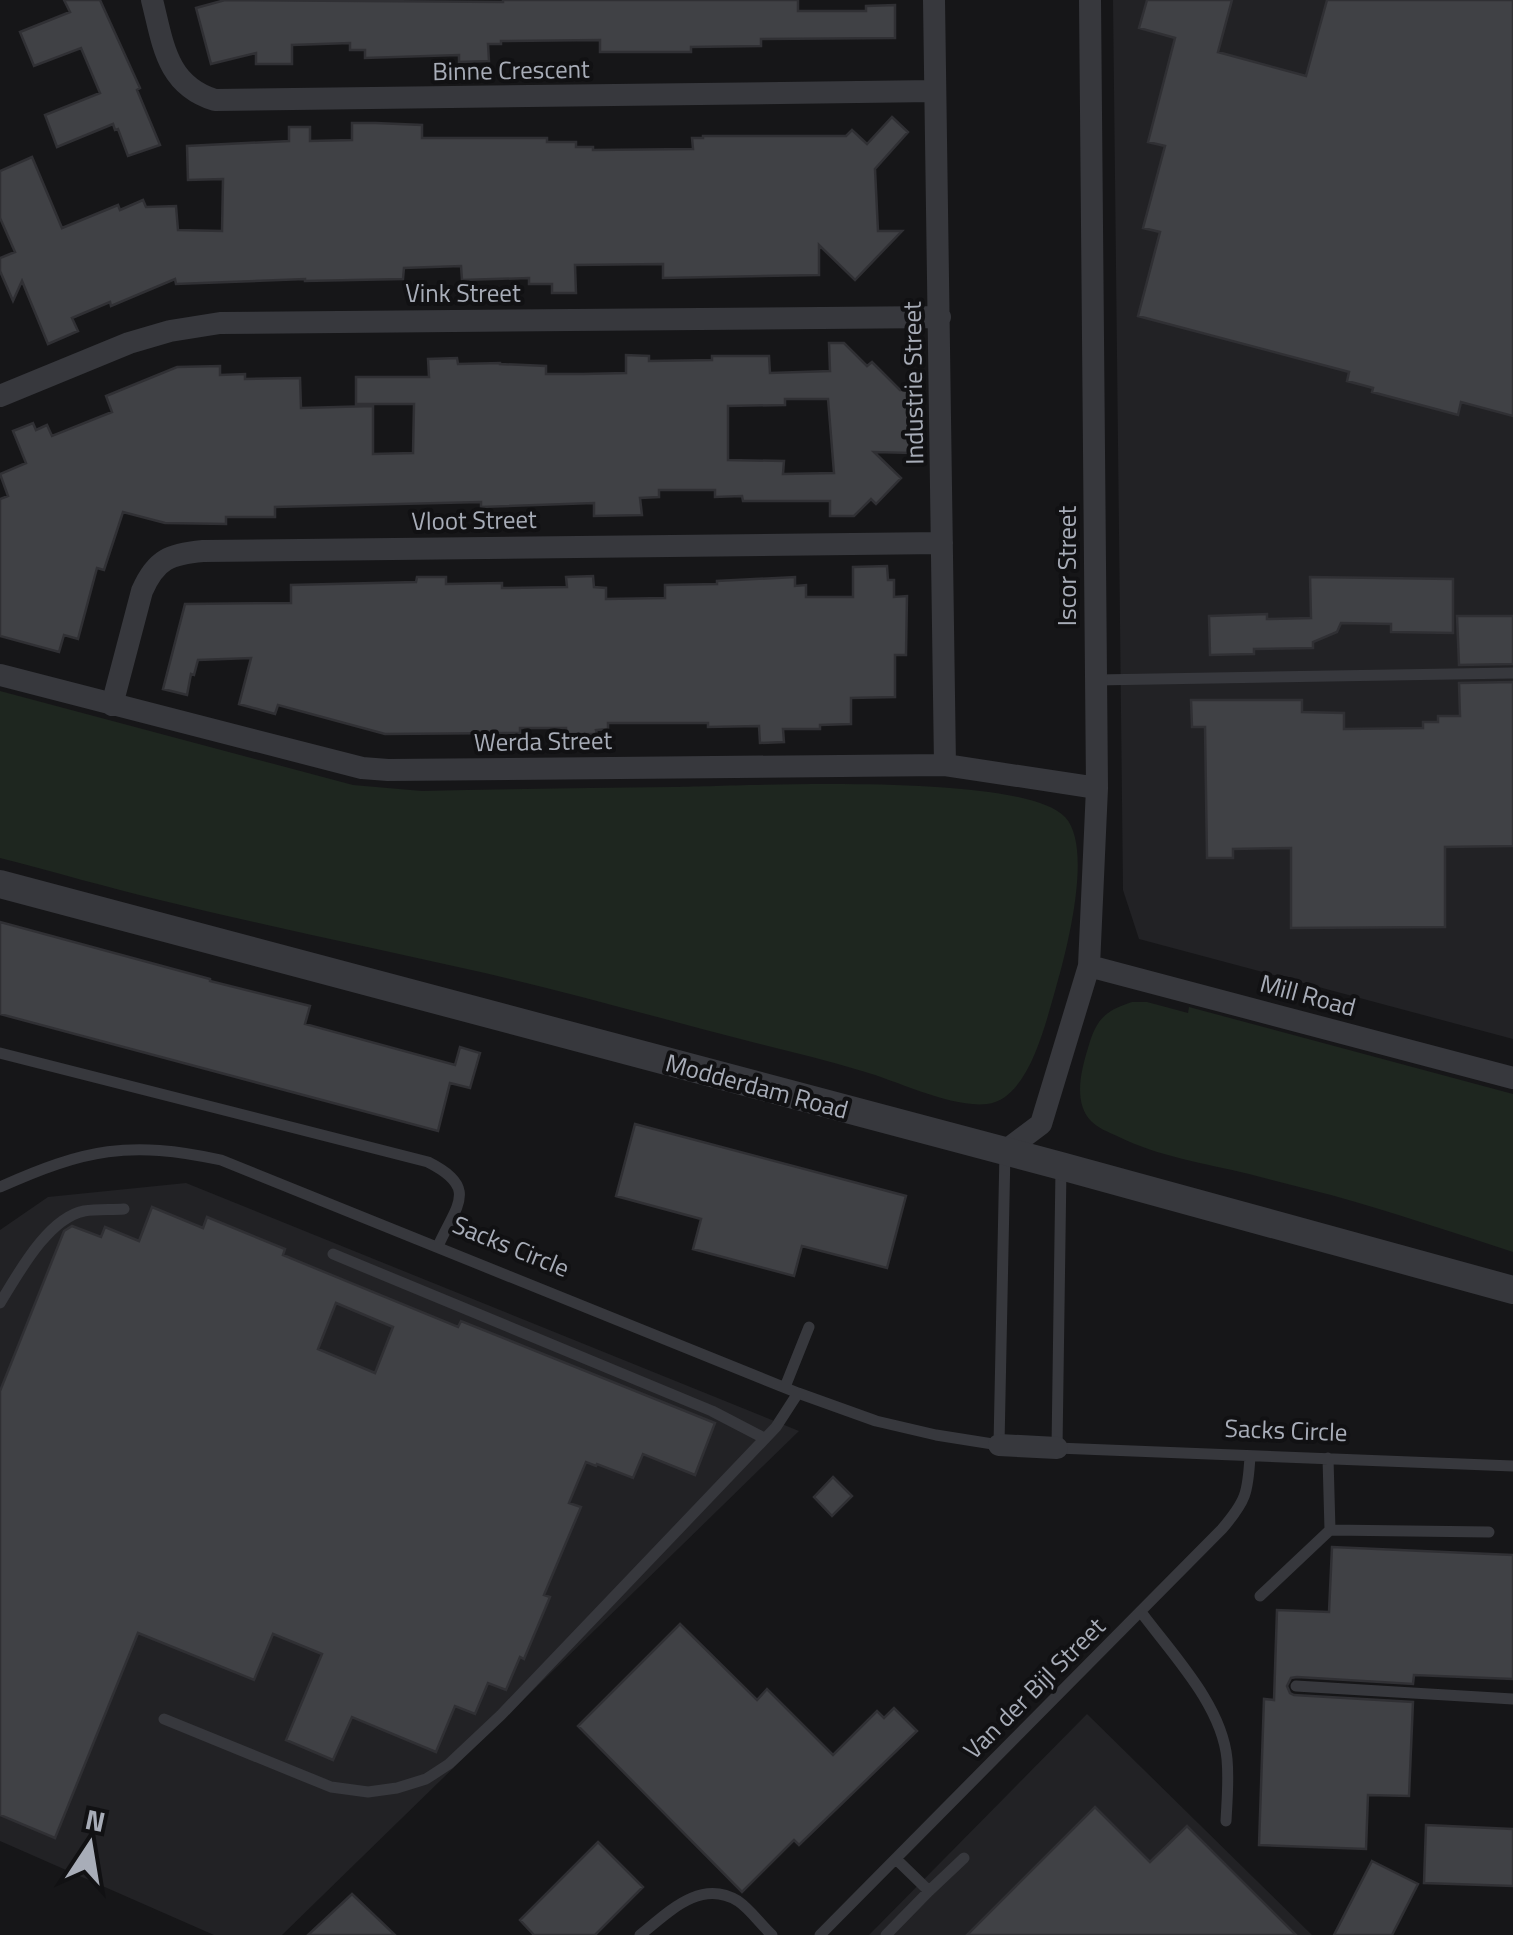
<svg xmlns="http://www.w3.org/2000/svg" width="1513" height="1935" font-family="'Titillium Web',sans-serif">
<rect width="100%" height="100%" fill="#161618"/>
<path fill="#222225" d="M1113 0H1513V1039L1139 939 1123 890Z
M186 1183 799 1431 282 1935H214L0 1841V1230L48 1197Z
M1087 1714 1312 1935H869Z"/>
<path fill="#1e261f" d="M0 691 353 785 422 791C505 789 588 788 671 787 742 786 1021 771 1065 817 1094 848 1066 953 1055 991 1045 1025 1028 1100 987 1104 951 1108 898 1081 862 1071 827 1060 791 1052 756 1043 666 1020 576 994 485 973 378 949 271 927 164 901 109 888 55 872 0 858Z
M1132 1002H1147L1188 1013 1189 1007 1513 1094V1252C1452 1232 1392 1212 1331 1195 1303 1188 1276 1181 1249 1174 1204 1163 1159 1157 1117 1136 1108 1132 1098 1128 1091 1121 1073 1102 1081 1071 1088 1048 1096 1020 1104 1011 1132 1002Z"/>
<path fill="#404145" stroke="#303034" stroke-width="2.5" fill-rule="evenodd" d="M64 0H100L140 88 137 90 160 145 128 156 118 129 115 130 113 124 57 147 45 115 100 93 81 48 34 66 20 32 70 12Z
M225 0 503 2V0H798V11H866V6L895 5V38L761 39V46L691 47V52H600V40L501 41V44H488L489 61 459 62V55L365 58V50H350V43L292 45V64H256V53L211 64 196 8Z
M1147 0H1232L1218 52 1306 76 1327 0H1513V416L1461 402 1458 415 1372 392 1373 388 1347 381 1349 372 1138 316 1160 232 1143 228 1165 146 1148 142 1175 38 1139 28Z
M892 117 908 132 875 169 878 231H902L855 280 819 245V275L663 278V264L575 265 576 293H552V284H529V278L462 280 461 266 404 268 403 279 305 281V279L176 284 175 279 111 306 110 302 72 318 78 331 48 344 22 281 13 301 0 271V258L15 252 0 218V171L32 157 62 228 118 205 120 210 143 200 146 207 176 206 178 230 222 231 223 179 188 180 187 146 289 141V127H310V141L352 140V123H376L422 125V138H547V142H576V147H593V150L693 149 692 138H703V136H846L852 130 867 144Z
M829 343H844L867 366 872 362 900 390H913L912 453 874 452 901 478 876 504 871 499 854 516H830V501H743L742 496 715 497V490H659V497L640 498 642 515 594 516V503L481 507V502L275 507V517H226V524L165 523 123 512 104 570 97 568 78 639 64 635 59 652 0 636V499L8 496 0 474 26 463 13 431 33 423 36 430 47 425 52 436 112 412 106 396 177 367 220 366V375L245 374V379L300 378 301 408 373 406V454L413 453 414 404H356V377H429L428 359 457 358 458 364 500 363V364L546 366V374H583L626 373V355L649 356V361L712 360V356H769L770 373 830 371ZM785 399H828L834 473 783 474 784 461 728 460V406L785 405Z
M887 566 888 580H894V597L907 596 906 655H895V697L851 698V724L820 725V729H783L784 742 760 743 759 726 708 727V723H608V729L596 730 597 734H566V728H520V733L385 734 278 705 275 714 239 704 251 658 198 660 194 675 191 674 187 695 163 689 185 604 291 603V585L416 582 417 577H446V584L502 583V588L567 587 566 577 593 576 594 587 606 588V599L665 598V585L717 584V581L795 577V586L806 585V597H853V567Z
M1310 577 1453 579V633L1391 632V624L1341 623 1337 632 1313 642V648L1254 649V654L1210 655 1209 616 1267 614V619L1311 618Z
M1457 616H1513V664L1459 665Z
M1513 682V846L1445 847V927L1291 928V848L1233 849V858H1207L1205 727H1192L1191 700H1302V712L1344 713V729L1423 728V722H1438V716H1460L1459 683Z
M0 922 210 979V981L310 1006 305 1024 455 1065 460 1047 480 1053 470 1088 450 1083 438 1131 0 1014Z
M635 1124 906 1196 887 1268 802 1246 794 1276 693 1249 701 1219 616 1196Z
M152 1207 203 1228 207 1217 285 1249 283 1255 458 1327 461 1321 715 1423 695 1475 643 1454 633 1478 597 1464 596 1466 586 1462 569 1503 581 1507 544 1595 550 1597 524 1659 520 1657 506 1690 488 1683 475 1714 455 1706 436 1752 352 1717 333 1760 286 1740 322 1654 273 1634 254 1680 138 1633 55 1838 0 1815V1391L64 1231 72 1226 101 1237 105 1227 139 1241ZM336 1303 393 1327 375 1373 318 1349Z
M833 1477 852 1496 832 1516 814 1497Z
M1332 1547 1513 1555V1679L1414 1675 1413 1684 1297 1677 1291 1678 1287 1686 1290 1693 1294 1695 1413 1702 1409 1796 1368 1795 1366 1849 1259 1845 1264 1699 1274 1700 1277 1610 1329 1612Z
M680 1624 757 1700 767 1689 833 1755 877 1711 884 1718 894 1708 917 1731 799 1845 794 1840 742 1892 578 1726Z
M1095 1807 1150 1862 1187 1826 1296 1935H967Z
M1426 1825 1513 1829V1886L1424 1883Z
M598 1842 643 1887 595 1935H534L520 1920Z
M1372 1861 1418 1884 1392 1935H1334Z
M352 1894 395 1935H308Z"/>
<g fill="none" stroke-linecap="round" stroke-linejoin="round">
<path stroke="#37383d" stroke-width="11" d="M1096 680 1513 673
M0 1053 428 1162C479 1188 457 1204 438 1246
M1061 1168 1057 1448 1513 1466
M0 1187C85 1149 129 1140 221 1160L798 1393 876 1421 936 1435 999 1445 1005 1151
M333 1254 712 1411 764 1438
M0 1303C18 1274 48 1218 84 1211 97 1209 111 1210 124 1209
M785 1387 809 1327
M1328 1458 1330 1530 1489 1532
M1260 1596 1330 1530
M1141 1612C1172 1654 1222 1705 1227 1759 1229 1780 1227 1800 1226 1821
M1296 1686 1513 1699
M164 1719 331 1787 368 1792 397 1788 426 1779 449 1764 501 1715 776 1427 798 1393
M929 1891 964 1858
M640 1935C668 1913 700 1878 738 1901 750 1909 761 1925 772 1935
M820 1935 1222 1529C1246 1501 1248 1493 1250 1456
M886 1935 929 1891 896 1859"/>
<path stroke="#37383d" stroke-width="22" d="M152 0C163 43 166 85 215 100L934 91
M934 0 945 765
M0 396 129 343 170 331 220 323 940 317
M0 675 362 768 388 770 945 765 1097 788
M112 705 142 591C156 559 170 554 203 551L942 543
M1089 966 1513 1078
M1005 1151 1041 1124 1089 966 1097 788 1090 0
M999 1445 1057 1448"/>
<path stroke="#37383d" stroke-width="28" d="M0 884 1061 1166 1513 1290"/>
</g>
<g text-anchor="middle" dominant-baseline="central" stroke-width="8" stroke-linejoin="round" paint-order="stroke">
<g font-size="25" fill="#a8adb8" stroke="#111113">
<text transform="translate(511 70) rotate(-1)">Binne Crescent</text>
<text x="463" y="293">Vink Street</text>
<text transform="translate(913 383) rotate(-91)">Industrie Street</text>
<text transform="translate(474 520) rotate(-1)">Vloot Street</text>
<text transform="translate(1067 566) rotate(-90)">Iscor Street</text>
<text transform="translate(543 741) rotate(-1)">Werda Street</text>
<text transform="translate(1308 995) rotate(15)">Mill Road</text>
<text transform="translate(757 1086) rotate(15)">Modderdam Road</text>
<text transform="translate(511 1246) rotate(22)">Sacks Circle</text>
<text transform="translate(1286 1430) rotate(2)">Sacks Circle</text>
<text transform="translate(1034 1688) rotate(-45)">Van der Bijl Street</text>
</g>
</g>
<g transform="translate(90 1845) rotate(12)" stroke="#111113" stroke-width="8" paint-order="stroke">
<path d="M0-8L18 38L0 25L-18 38Z" fill="#a8adb8"/>
<text y="-15" font-size="28" font-weight="bold" text-anchor="middle" fill="#a8adb8">N</text>
</g>
</svg>
